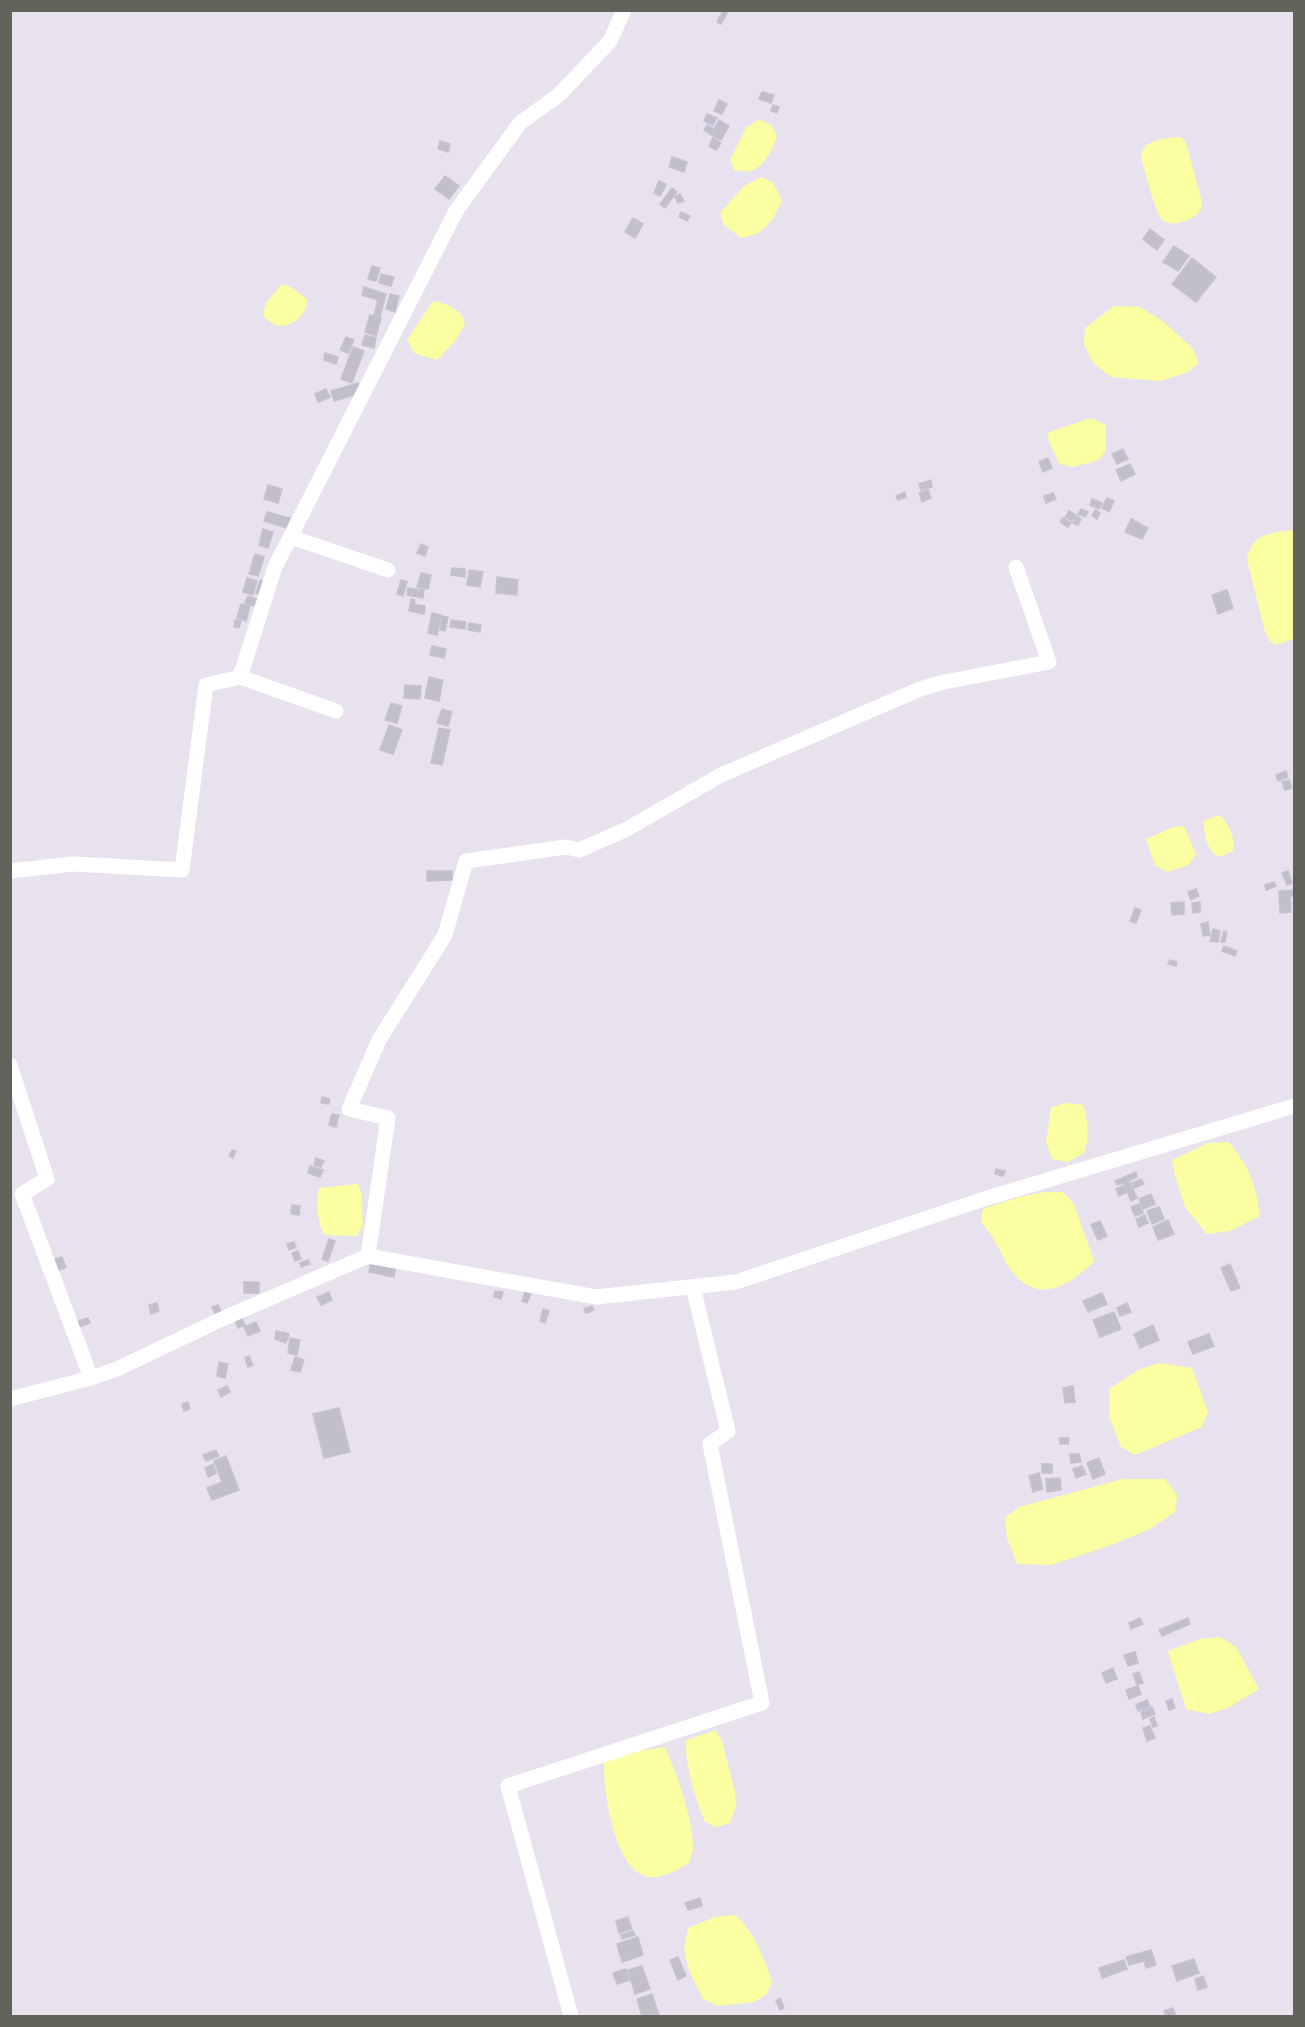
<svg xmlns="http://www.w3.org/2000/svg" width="1305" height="2027" font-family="Helvetica,sans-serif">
<rect width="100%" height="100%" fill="#e7e2ee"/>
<path fill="#fbffa1" d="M759 119 771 125 777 136C773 149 765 167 750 171 746 172 739 171 734 170L730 160 746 128Z
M1181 137 1186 143 1202 202C1202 211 1198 215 1189 219 1181 223 1170 226 1162 220 1156 215 1144 168 1141 157 1142 139 1167 138 1181 137Z
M761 177 773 182 782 201 772 220 759 233 741 238 724 225 720 213 744 186Z
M281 285C290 284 301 294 307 300 307 314 294 326 280 326 273 326 268 320 263 315L266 303Z
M433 301C448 304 462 309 465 324L455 341 437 360 414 353 407 340Z
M1114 306 1140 307 1165 323 1193 349 1199 363 1188 372 1161 381 1111 377 1094 364 1084 345 1085 328Z
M1091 418 1106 425V450L1099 460 1072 467 1060 464 1052 449 1047 433Z
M1289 530 1294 531V639L1276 645 1270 641 1265 632 1247 560C1251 535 1267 534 1289 530Z
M1219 815C1230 824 1235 837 1233 851L1219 857C1206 850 1205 835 1203 821Z
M1184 826 1196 854 1189 865 1167 872 1155 865 1146 839 1173 827Z
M1066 1103 1083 1105C1088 1120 1090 1137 1084 1153L1068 1162 1052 1159 1046 1142 1051 1107Z
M1229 1142C1250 1169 1255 1182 1260 1216L1230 1231 1207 1234 1185 1207 1175 1176 1172 1160 1208 1143Z
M358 1184 361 1193 363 1226 357 1236 324 1235C317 1218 316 1206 319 1188Z
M1043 1192H1063L1074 1204 1094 1261C1069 1287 1037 1305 1011 1270 1005 1263 1002 1253 997 1245 993 1237 987 1229 981 1222L983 1209 1016 1198Z
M1159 1363 1192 1368 1208 1412 1202 1427 1135 1455 1121 1447 1109 1416V1389L1138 1370Z
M1123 1479H1165L1177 1495 1175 1512 1150 1529 1106 1547 1051 1565 1017 1564 1007 1538 1005 1518 1019 1507Z
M1220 1637 1236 1647 1259 1689 1230 1707 1210 1714 1186 1709 1168 1651 1200 1639Z
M716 1730 722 1741 735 1792 736 1806 730 1823 716 1827 705 1822C695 1797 685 1767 686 1740Z
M665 1747C676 1772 694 1822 693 1849 692 1854 690 1859 689 1863 676 1871 661 1880 645 1876 614 1867 603 1790 604 1762L631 1752Z
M735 1915C754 1931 764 1958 772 1982L766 1995 754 2002 718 2006 703 1999 689 1971 684 1949 688 1928 715 1917Z"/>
<path fill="#c2bfc9" stroke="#c6c1d3" stroke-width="1.5" d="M723 11 727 13 721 24 717 22Z
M762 92 774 95 771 103 759 99Z
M719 100 727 104 722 114 714 111Z
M773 105 779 107 777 113 771 111Z
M707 114 717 118 713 125 704 121Z
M719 120 729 126 721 140 711 135Z
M707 125 713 128 710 134 704 130Z
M713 138 721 143 716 150 709 146Z
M440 141 450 144 448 152 438 149Z
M672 157 687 162 684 172 669 167Z
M445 176 459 186 449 199 435 189Z
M659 181 666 184 663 191 656 188Z
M672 188 677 192 665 208 660 204Z
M656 189 662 192 660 196 654 193Z
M680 194 684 201 678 203 675 197Z
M681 212 690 216 687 221 679 217Z
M633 218 643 224 635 238 625 232Z
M1150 229 1164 240 1157 250 1143 239Z
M1174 246 1189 256 1178 271 1163 262Z
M1192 258 1216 277 1196 302 1172 284Z
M372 266 380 268 376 281 368 279Z
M381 274 394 277 391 286 379 283Z
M364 287 386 294 380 317 374 315 378 300 362 295Z
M390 294 399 296 395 312 386 309Z
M370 315 381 318 376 336 365 332Z
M365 335 376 338 374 348 362 345Z
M346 337 354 340 348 353 340 350Z
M353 347 364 351 352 383 341 379Z
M325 353 338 357 336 364 324 360Z
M358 383 361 393 334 401 331 391Z
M326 389 330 397 318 402 315 394Z
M1123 449 1128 459 1117 464 1112 454Z
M1048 458 1052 468 1043 472 1039 462Z
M1130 464 1135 474 1121 481 1116 470Z
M931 480 932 487 921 490 919 484Z
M268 485 282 489 278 503 264 499Z
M928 490 931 498 922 502 919 493Z
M905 492 906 497 898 500 896 496Z
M1053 493 1056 499 1046 503 1044 496Z
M1107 498 1114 501 1109 512 1102 508Z
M1092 499 1102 503 1099 509 1090 505Z
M1081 509 1088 512 1085 517 1078 514Z
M1095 510 1100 513 1097 519 1092 516Z
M1069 511 1076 515 1072 521 1065 517Z
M267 512 290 518 287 528 264 521Z
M1077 516 1081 519 1078 525 1073 523Z
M1063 518 1071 523 1068 527 1060 522Z
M1131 519 1148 528 1142 539 1125 532Z
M263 529 273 532 268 548 259 545Z
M421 544 428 547 425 556 417 553Z
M255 554 264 557 258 576 249 574Z
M452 568 465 569V577L451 575Z
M469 570 483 572 480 587 467 585Z
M421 573 431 575 428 589 417 587Z
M497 577 518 580 517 595 496 593Z
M247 578 257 581 253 595 243 592Z
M260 580 268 583 264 596 256 593Z
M401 580 407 582 403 596 397 594Z
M408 588 424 590 423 598 407 595Z
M1227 590 1233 608 1218 614 1212 595Z
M248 596 257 599 254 606 245 603Z
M411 599 415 600 414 604 425 606 424 614 409 611Z
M241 604 250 606 246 621 237 618Z
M432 613 441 615 437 635 428 633Z
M442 616 448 617 445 631 440 630Z
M235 620 241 621 239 628 234 627Z
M451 620 466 622 465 629 450 627Z
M469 623 481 625 480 632 468 630Z
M432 646 446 649 444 658 430 655Z
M429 677 443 680 439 701 425 698Z
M405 685 421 686 420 699 404 698Z
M391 703 402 706 397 723 385 720Z
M442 709 452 712 448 726 437 723Z
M389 725 402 730 393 754 380 750Z
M439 728 450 730 442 765 431 763Z
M1286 771 1288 777 1278 781 1276 775Z
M1289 780 1292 788 1285 790 1282 782Z
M427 871H452V880L427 881Z
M1288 871 1292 883 1287 885 1282 873Z
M1274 882 1276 886 1266 890 1265 885Z
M1196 889 1199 896 1191 900 1188 892Z
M1294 890V896H1290L1291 912 1280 913 1279 891Z
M1184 902V914L1172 915 1171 903Z
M1200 902V912L1193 913 1192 903Z
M1135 908 1141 910 1136 923 1130 921Z
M1208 922 1210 935 1203 936 1201 924Z
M1213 929 1220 931 1218 942 1210 941Z
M1224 931 1227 932 1225 942H1221Z
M1224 946 1237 951 1235 956 1222 951Z
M1170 960 1177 962 1176 966 1168 964Z
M322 1097 330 1099 329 1104 321 1103Z
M332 1114 339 1115 336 1127 329 1125Z
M232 1150 236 1151 233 1158 229 1156Z
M316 1158 324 1161 321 1167 314 1165Z
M310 1166 323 1170 320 1177 308 1173Z
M996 1169 1005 1171 1003 1176 995 1174Z
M1136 1172 1137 1177 1129 1181 1137 1198 1131 1201 1124 1183 1117 1185 1115 1181Z
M1141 1179 1144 1184 1134 1188 1132 1183Z
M1125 1185 1127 1192 1119 1196 1116 1189Z
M1151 1194 1155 1204 1143 1209 1139 1199Z
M1139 1204 1143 1213 1135 1216 1131 1207Z
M292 1205 300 1206 299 1215 291 1214Z
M1159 1207 1164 1219 1152 1224 1147 1211Z
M1145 1215 1148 1223 1139 1227 1136 1219Z
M1168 1220 1174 1234 1158 1240 1153 1227Z
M1100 1221 1107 1236 1098 1240 1091 1225Z
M329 1239 335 1241 328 1261 322 1259Z
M294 1242 296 1247 289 1250 287 1244Z
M298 1251 301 1259 295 1261 292 1253Z
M62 1257 66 1267 57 1271 52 1260Z
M308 1260 310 1264 301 1267 300 1263Z
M371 1261 396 1266 394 1277 369 1272Z
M1230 1264 1240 1288 1231 1291 1221 1268Z
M244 1282H259V1293H244Z
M495 1291 503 1292 501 1299 494 1297Z
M329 1292 332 1300 321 1305 317 1297Z
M525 1292 531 1294 527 1303 522 1301Z
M1102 1293 1107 1304 1088 1312 1083 1301Z
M157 1303 159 1311 151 1314 149 1305Z
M1127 1303 1131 1312 1120 1316 1117 1308Z
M218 1305 223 1316 217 1318 212 1307Z
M592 1306 594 1310 586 1313 584 1309Z
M543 1309 549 1311 545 1323 540 1321Z
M1114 1312 1121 1329 1100 1337 1093 1320Z
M88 1318 90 1323 76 1328 75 1322Z
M242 1318 245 1325 238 1328 235 1320Z
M256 1322 260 1331 248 1336 244 1327Z
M1153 1325 1159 1340 1140 1348 1134 1334Z
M276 1331 281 1332 279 1340 275 1339Z
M283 1332 289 1334 286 1343 280 1341Z
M1209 1334 1214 1346 1193 1354 1188 1342Z
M290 1338 300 1340 297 1355 288 1353Z
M249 1356 253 1365 248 1367 245 1358Z
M295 1357 304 1360 300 1372 291 1370Z
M219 1362 228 1364 225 1378 217 1376Z
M227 1386 230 1392 221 1397 218 1390Z
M1073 1386 1075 1402 1065 1403 1063 1388Z
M188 1402 190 1409 184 1411 182 1404Z
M339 1408 350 1452 324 1458 313 1414Z
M1060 1438H1069L1068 1444H1060Z
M216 1450 219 1456 206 1461 203 1455Z
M1070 1454H1079L1081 1462 1071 1463Z
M226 1456 239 1490 212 1500 207 1488 222 1482 214 1461Z
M1099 1458 1105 1474 1093 1479 1087 1463Z
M213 1464 216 1473 208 1477 205 1468Z
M1042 1464H1052V1473H1042Z
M1082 1466 1086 1474 1076 1478 1073 1469Z
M1039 1473 1043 1489 1033 1492 1029 1476Z
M1060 1478 1061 1490 1047 1492 1046 1479Z
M1140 1618 1143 1624 1131 1629 1129 1623Z
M1188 1618 1190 1624 1162 1636 1159 1630Z
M1135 1652 1138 1663 1128 1666 1124 1655Z
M1113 1668 1117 1679 1106 1683 1102 1673Z
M1139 1672 1143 1683 1137 1685 1133 1674Z
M1138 1686 1141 1694 1129 1699 1126 1690Z
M1172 1699 1175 1708 1169 1710 1166 1701Z
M1147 1700 1150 1706 1138 1711 1136 1705Z
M1152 1707 1155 1714 1143 1719 1141 1712Z
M1154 1717 1157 1726 1153 1727 1150 1719Z
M1150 1726 1155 1738 1147 1741 1143 1728Z
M700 1898 702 1906 688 1910 685 1903Z
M628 1917 632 1929 619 1933 616 1921Z
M633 1931 635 1935 622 1939 621 1935Z
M638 1937 643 1955 622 1962 617 1944Z
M1151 1950 1156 1965 1146 1968 1144 1961 1129 1965 1126 1957Z
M678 1957 686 1976 678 1980 670 1960Z
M1194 1959 1199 1973 1177 1981 1172 1966Z
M1124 1960 1127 1969 1102 1978 1099 1968Z
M642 1966 650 1989 635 1994 628 1970Z
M626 1969 630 1980 617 1984 613 1973Z
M1203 1976 1207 1987 1198 1990 1195 1979Z
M652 1994 659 2015 642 2016 637 1999Z
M780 1998 784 2008 780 2010 776 2001Z
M1173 2008 1176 2016H1166L1164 2011Z"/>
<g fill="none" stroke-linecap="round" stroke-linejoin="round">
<path stroke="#fff" stroke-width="15" d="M291 537 388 570
M240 677 336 711
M10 871 73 864 182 870 206 685 240 677 275 567 456 211 520 123 559 95 610 41 624 10
M10 1065 47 1179 22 1194 91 1378
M368 1256 388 1118 349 1109 379 1040 445 935 466 861 566 847 579 850 625 830 721 775 920 689 944 682 1049 662 1016 567
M10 1399 91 1378 117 1369 224 1318 368 1256 596 1297 736 1282 987 1198 1294 1106
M571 2016 508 1786 762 1703 710 1444 728 1431 693 1287"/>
</g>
<rect width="1305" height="2027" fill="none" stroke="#62645b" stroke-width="24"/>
</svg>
